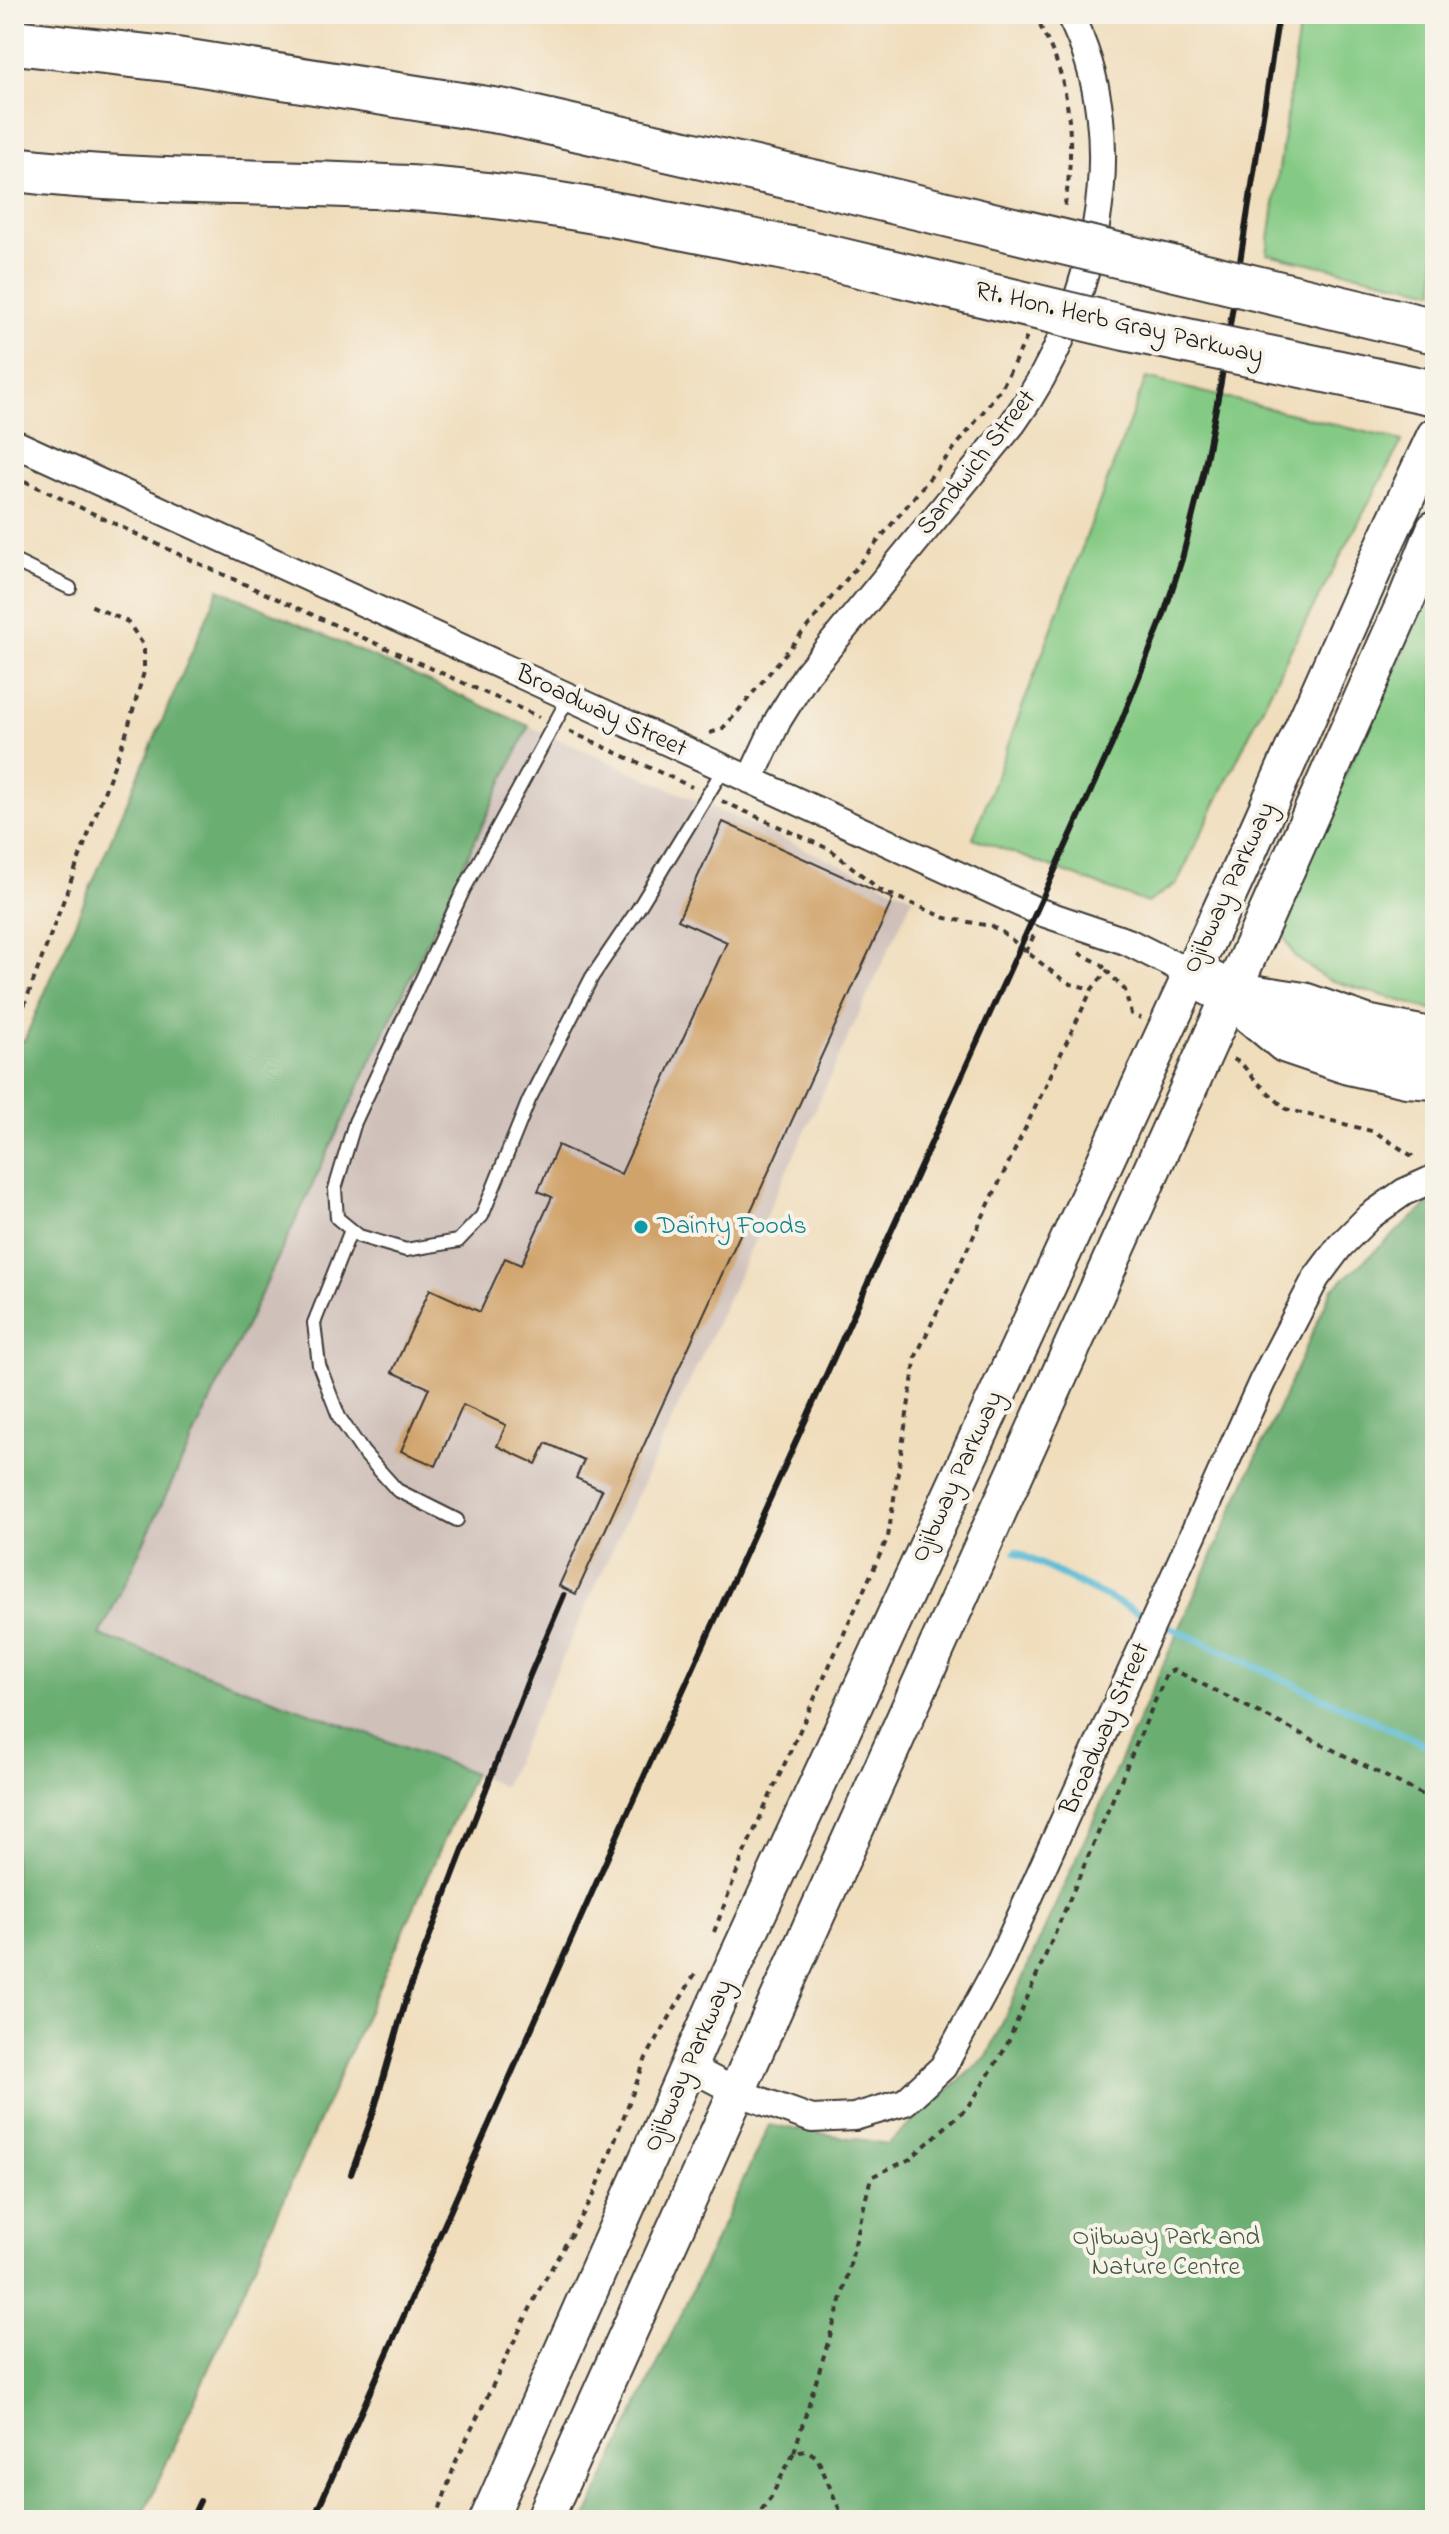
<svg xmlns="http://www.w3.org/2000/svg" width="1449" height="2534" font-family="'Indie Flower',sans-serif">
<rect width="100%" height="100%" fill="#f7f3e8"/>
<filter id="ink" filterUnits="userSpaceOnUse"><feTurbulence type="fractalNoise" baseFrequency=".0125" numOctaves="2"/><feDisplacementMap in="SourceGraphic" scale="16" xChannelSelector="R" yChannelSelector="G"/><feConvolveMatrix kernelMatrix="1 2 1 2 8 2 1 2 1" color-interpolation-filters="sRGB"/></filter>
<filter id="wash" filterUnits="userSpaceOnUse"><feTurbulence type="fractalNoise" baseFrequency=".006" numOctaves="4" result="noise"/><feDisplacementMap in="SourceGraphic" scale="32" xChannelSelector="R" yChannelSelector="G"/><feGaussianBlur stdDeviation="1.8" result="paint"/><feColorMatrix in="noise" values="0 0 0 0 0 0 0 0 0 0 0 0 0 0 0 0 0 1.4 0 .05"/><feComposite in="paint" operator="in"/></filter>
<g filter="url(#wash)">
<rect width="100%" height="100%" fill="#f0ddbc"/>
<path fill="#cfc0ba" d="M529 726 913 897 503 1787 474 1773 100 1635Z"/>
<path fill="#84ca84" stroke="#507350" stroke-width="2" d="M1301 14H1435V291L1267 254Z
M1146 378 1402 441 1289 653 1177 883 1147 903 973 838Z
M1435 584V1011L1326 979 1295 957 1283 934 1292 887Z"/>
<path fill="#6bae72" stroke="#446547" stroke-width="2" d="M219 589 529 726 100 1635 474 1773 141 2520H14V1037L24 1041Z
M1435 1198V2520H585L769 2125 888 2144 988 2055 1332 1289Z"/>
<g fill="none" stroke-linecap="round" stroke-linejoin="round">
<path stroke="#55bad4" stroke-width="7" d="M1016 1552 1149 1618
M1161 1623 1435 1749"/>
</g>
<g id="blocks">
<path fill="#d0a36b" d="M723 822 893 899 576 1594 559 1586 602 1490 576 1478 584 1460 546 1443 536 1464 497 1446 506 1425 463 1405 436 1466 401 1451 429 1388 392 1372 430 1289 480 1312 505 1258 521 1265 552 1197 538 1191 558 1145 621 1174 727 942 678 920Z"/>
</g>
</g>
<g filter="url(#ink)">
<use href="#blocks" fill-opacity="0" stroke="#3c3934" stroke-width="2"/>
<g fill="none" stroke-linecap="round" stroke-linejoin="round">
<g stroke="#3c3934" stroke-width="16">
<path id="service" d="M14 561 70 588
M569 697 463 891 355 1122 335 1189 337 1218 359 1236 406 1250 458 1241 482 1216 529 1100 592 977 638 909 724 768
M351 1230 314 1323 319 1365 339 1417 363 1452 397 1490 457 1520"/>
</g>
<g stroke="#3c3934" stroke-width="30">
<path id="minor" d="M14 443 1037 911 1128 942 1190 973
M750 780 778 720 806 675 1013 423C1093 312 1136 141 1069 14
M689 2067 737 2092 812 2119 854 2117 905 2102 943 2067 999 1964 1262 1382 1316 1278 1340 1246 1370 1216 1404 1192 1435 1178"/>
</g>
<g stroke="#3c3934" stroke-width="40">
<path id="secondary" d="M488 2520 716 2004 1247 854 1387 539 1435 436
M544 2520 1231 994 1407 598 1435 529"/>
</g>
<g stroke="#3c3934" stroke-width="48">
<path id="motorway" d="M14 42 176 60 505 112 821 184
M14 169C145 185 277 180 409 188 542 196 674 226 805 252
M1190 973 1231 994 1287 1041 1349 1062 1407 1075 1435 1077
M1231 994 1303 1005 1366 1027 1435 1041"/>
</g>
<path stroke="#3c3934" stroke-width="4" stroke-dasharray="6 6" stroke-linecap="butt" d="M1035 14C1042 31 1052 48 1058 66 1073 112 1073 163 1064 209
M14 476 191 560 539 717
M569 731 692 787
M710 733 722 729 734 716 970 429 1002 387 1027 337
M722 801 831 850 880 890 946 918 991 926 1002 932 1056 975 1071 984 1092 989
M1026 952 1034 935
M1079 953 1101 964 1107 971
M24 1006 127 731 144 672V646L128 622 90 605
M1233 1059 1241 1063 1256 1081 1286 1109 1375 1132 1412 1156 1415 1161
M714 1932 744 1853 888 1537 916 1356 1092 989 1107 971 1125 990 1131 1014 1141 1018
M794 2452 843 2294 871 2177 910 2159 969 2106 1006 2047 1167 1673 1174 1670 1435 1801
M436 2520 456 2461 540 2288 594 2195 646 2058 696 1972
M754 2520 771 2497 794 2452 806 2450 817 2457 844 2520"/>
<use href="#service" stroke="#fff" stroke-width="12"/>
<use href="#minor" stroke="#fff" stroke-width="26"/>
<use href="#secondary" stroke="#fff" stroke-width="36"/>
<use href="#motorway" stroke="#fff" stroke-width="44"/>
<path stroke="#1c1c1c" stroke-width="6" d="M351 2174 373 2114 407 1995 530 1675 564 1595
M191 2520 200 2501
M313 2520 622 1825 1113 742 1163 617 1182 559 1203 475 1221 382 1279 14"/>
<g stroke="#3c3934" stroke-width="48" stroke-linecap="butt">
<path id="motorway-bridge" d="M821 184 1435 331
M805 252 1125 328 1435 393"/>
</g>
<use href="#motorway-bridge" stroke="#fff" stroke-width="44"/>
</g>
</g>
<circle fill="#0f9aa8" stroke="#f7f3e8" stroke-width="3" cx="641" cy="1227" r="8"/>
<g text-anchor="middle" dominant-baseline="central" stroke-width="8" stroke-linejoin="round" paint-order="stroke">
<g font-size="26" fill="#1c1c1c" stroke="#f7f3e8">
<text transform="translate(1119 324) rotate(13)">Rt. Hon. Herb Gray Parkway</text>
<text transform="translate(977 463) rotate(-52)">Sandwich Street</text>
<text transform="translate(601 712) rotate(25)">Broadway Street</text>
<text transform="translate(1230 888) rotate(-65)">Ojibway Parkway</text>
<text transform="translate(958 1477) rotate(-65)">Ojibway Parkway</text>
<text transform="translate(1106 1729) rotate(-66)">Broadway Street</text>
<text transform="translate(689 2066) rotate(-66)">Ojibway Parkway</text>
</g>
<g font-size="26" fill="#0d838f" stroke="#f7f3e8" text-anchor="start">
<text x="657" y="1227">Dainty Foods</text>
</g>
<g font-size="26" fill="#405940" stroke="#f7f3e8">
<text x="1166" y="2238">Ojibway Park and<tspan x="1166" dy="30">Nature Centre</tspan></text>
</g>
</g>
<rect width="1449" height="2534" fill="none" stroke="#f7f3e8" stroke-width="48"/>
</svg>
